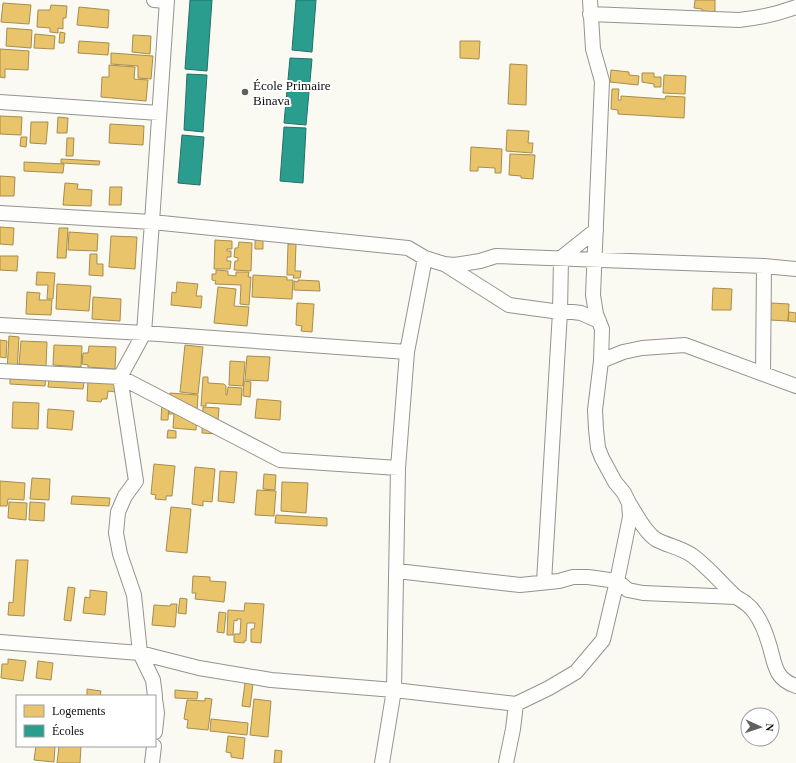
<svg xmlns="http://www.w3.org/2000/svg" width="796" height="763" font-family="'Times New Roman',serif">
<rect width="100%" height="100%" fill="#faf9f2"/>
<path fill="#e9c46a" stroke="#a78d4e" d="M695 0H715V12L702 11V9L694 8Z
M3 3 31 5 29 24 1 22Z
M51 5 67 6 66 18H63V29L58 28V33L50 32V28L37 27 38 10H50Z
M79 7 109 10 108 28 77 25Z
M7 28 32 30 31 48 6 46Z
M60 32 65 33 64 43H59Z
M35 34 55 36 54 49 34 48Z
M133 35 151 36 150 54 132 52Z
M79 41 109 43 108 55 78 53Z
M460 41H480L479 59 460 58Z
M0 49 29 51 28 70 5 69V78L0 77Z
M111 53 153 56 151 79 138 78V66L111 64Z
M510 64 527 65 526 105 508 104Z
M109 65 135 67 134 79 148 80 146 101 101 97 102 77H109Z
M611 70 629 72V75L639 76 638 85 610 82Z
M642 73H654V77H661V87H654V84L642 82Z
M664 75 686 76 685 94 663 93Z
M612 89H619L618 100H621V96L665 99 666 96 685 97 684 118 618 114V110L611 109Z
M0 116 22 117 21 135 0 134Z
M58 117 68 118 67 133H57Z
M31 122H48L46 144 30 143Z
M110 124 144 126 143 145 109 143Z
M507 130 529 131 528 143H533L532 153 506 151Z
M21 137H27L26 147 20 146Z
M67 138H74L73 156H66Z
M471 147 502 149 501 173H495V168L478 167V171H470Z
M510 154 535 155 533 179 521 178V176L509 175Z
M61 159 100 161 99 165 61 163Z
M24 162 64 164 63 173 24 171Z
M0 176 15 177 14 196H0Z
M65 183 78 184 77 189 92 190 91 206 63 205Z
M110 187H122L121 205H109Z
M0 227 14 228 13 245 0 244Z
M59 228H68L66 258H57Z
M69 232 98 234 97 251 68 250Z
M111 236 137 237 135 269 109 267Z
M215 240 232 241V249H227V251H231V257H227V261H231L230 269H214Z
M255 240H263V249H255Z
M239 242 252 243 251 271 234 270 235 261H238V258L234 257 235 248H238Z
M288 244H296L295 271H301L300 278H293L294 275H287Z
M90 254H97V264H103V276L89 275Z
M0 256H18L17 271 0 270Z
M216 270 228 271V275L236 276V272H249L248 277H251L249 305 240 304 241 285 215 284 216 281 212 280V274H216Z
M37 272 55 273 53 299H47L48 285H36Z
M253 275 287 277V280H293L292 299 252 297Z
M298 280 319 281 320 291 294 290V281L298 282Z
M177 282 198 284 196 296H202L201 308 171 305 172 292 176 293Z
M57 284 91 286 89 311 56 309Z
M218 287 236 289 234 306 249 307 247 326 214 323Z
M713 288 732 289 731 310H712Z
M27 292 40 293 39 300H52L51 315 26 314Z
M93 297 121 299 120 321 92 319Z
M297 303 314 304 312 332 301 331 302 326 296 325Z
M771 303 789 304 788 321 770 320Z
M789 312 796 313V322L788 321Z
M9 336 19 337 17 372 7 371Z
M0 340 7 341 6 358 0 357Z
M21 341 47 342 46 366 19 364Z
M54 345 82 346 81 367 53 365Z
M185 345 203 347 198 394 180 392Z
M89 346 116 347 115 369 88 367V365L82 364 83 353H88Z
M247 356 270 357 268 381 245 380Z
M230 361 245 362 243 386 229 385Z
M10 373 46 375 45 386 10 384Z
M203 377H208V383L224 384 226 386V395H227L228 387 242 388 241 405 206 403V406H201Z
M49 380 84 382 83 389 48 387Z
M88 380 117 382 116 392 108 391 107 399H102L101 402 87 401Z
M244 381 251 382 250 397 243 396Z
M170 393 198 395 196 430 173 428 174 414H169Z
M257 399 281 401 280 420 255 418Z
M162 401 169 402 168 420H161Z
M13 402 39 403 38 429 12 428Z
M203 407 219 408 217 434 202 433Z
M48 409 74 411 72 430 47 428Z
M168 430 176 431V438H167Z
M154 464 175 466 172 496H166V500L155 499 156 495 151 494Z
M195 467 215 469 212 502 203 501V506L192 504Z
M220 471 237 472 234 503 218 501Z
M264 474 276 475 275 490 263 489Z
M32 478 50 479 49 500 30 499Z
M0 481 25 483 24 500 8 499 7 506H0Z
M282 482 308 483 306 513 281 511Z
M257 490 276 491 274 516 255 515Z
M72 496 110 498 109 506 71 504Z
M9 502 27 503 26 520 8 518Z
M30 502 45 503 44 521 29 520Z
M171 507 191 509 187 553 166 551Z
M276 515 327 518V526L275 523Z
M16 560H28L24 616 8 615 9 602 13 603Z
M193 576 210 577V581L226 582 224 602 195 599 196 593H192Z
M68 587 75 588 71 621 64 620Z
M90 590 107 592 105 615 83 613 85 597 90 598Z
M180 598 187 599 186 614 178 613Z
M245 603 264 604 261 643 251 642V629H254L255 623H247L246 641H244V643L234 642V634H240L241 619H237V621L234 620 233 635H227L228 610 244 611Z
M171 604H177L175 627 152 625 154 605 170 606Z
M219 612 226 613 224 633 217 632Z
M8 659 26 661 23 681 1 678 2 664H8Z
M38 661 53 663 51 680 36 678Z
M245 683 253 684 250 707 242 706Z
M87 689 101 691 100 696H87Z
M175 690 198 692 197 699 175 698Z
M205 698 212 699 208 730 187 728 188 720 184 719 187 700 205 701Z
M254 699 271 701 268 737 250 735Z
M211 719 248 723 247 735 210 731Z
M228 736 245 738 243 759 231 757V753L226 752Z
M36 746H55L54 762 34 760Z
M59 746H81L80 763H57Z
M275 750 282 751 281 763H274Z"/>
<path fill="#2a9d8f" stroke="#217268" d="M190 0H212L207 71 185 69Z
M296 0H316L312 52 292 50Z
M290 58 312 59 306 125 284 123Z
M187 74 207 75 203 132 184 130Z
M284 127 306 128 303 183 280 181Z
M182 135 204 137 200 185 178 183Z"/>
<g fill="none" stroke-linecap="round" stroke-linejoin="round">
<g stroke="#949390" stroke-width="16">
<path id="minor" d="M154 0 167 1
M590 0 593 49 602 81 593 295 596 314 602 329 601 361 595 410 596 429 598 448 602 458 615 482 624 493 629 503 630 517 617 581 603 640 576 672 549 688 516 704 394 690 398 468 407 352 425 258 444 264 455 265 480 261 496 256 764 266 796 269
M590 14 739 20C759 18 777 14 796 7
M0 102 159 113
M0 213 152 222 408 248 425 258
M446 265 509 305 560 312H573L581 313 599 321
M0 325 144 333 407 352
M601 361 623 352 642 348 685 345 796 386
M0 371 120 377 280 460 398 468
M763 374 764 266
M629 503C636 514 645 533 657 540 669 546 682 548 693 556 709 568 722 584 736 597
M397 571 520 585 559 581 573 577H588L617 581 628 590 643 593 736 597C743 601 750 605 755 613 761 621 766 634 769 644 775 663 774 679 796 686
M544 582 560 312 561 258 596 230
M0 642 140 653 199 668 271 680 394 690 382 763
M155 696 153 680 140 653 134 595 120 554 116 533 118 512 125 496 136 481 120 377 144 333 152 222 167 0
M155 699 157 713 155 732
M152 763 154 746
M506 763 513 729 516 704"/>
</g>
<use href="#minor" stroke="#fefefd" stroke-width="14"/>
</g>
<circle fill="#60605d" stroke="#fff" stroke-width="1.5" cx="245" cy="92" r="4"/>
<g text-anchor="middle" dominant-baseline="central" stroke-width="4" stroke-linejoin="round" paint-order="stroke">
<g font-size="13" fill="#0d0d0d" stroke="#fff" text-anchor="start">
<text x="253" y="85">École Primaire<tspan x="253" dy="15">Binava</tspan></text>
</g>
</g>
<rect x="16" y="695" width="140" height="52" fill="#ffffff" stroke="#9e9e9e"/>
<rect x="24" y="705" width="20" height="12" fill="#e9c46a" stroke="#9e9e9e"/>
<text x="52" y="715" font-size="12" fill="#0d0d0d">Logements</text>
<rect x="24" y="725" width="20" height="12" fill="#2a9d8f" stroke="#9e9e9e"/>
<text x="52" y="735" font-size="12" fill="#0d0d0d">Écoles</text>
<g transform="translate(760 727) rotate(93)"><circle r="19" fill="#ffffff" stroke="#9e9e9e"/>
<path d="M0-3L7 15L0 10L-7 15Z" fill="#60605d"/>
<text y="-6" font-size="11" font-weight="bold" text-anchor="middle" fill="#0d0d0d">N</text>
</g>
</svg>
